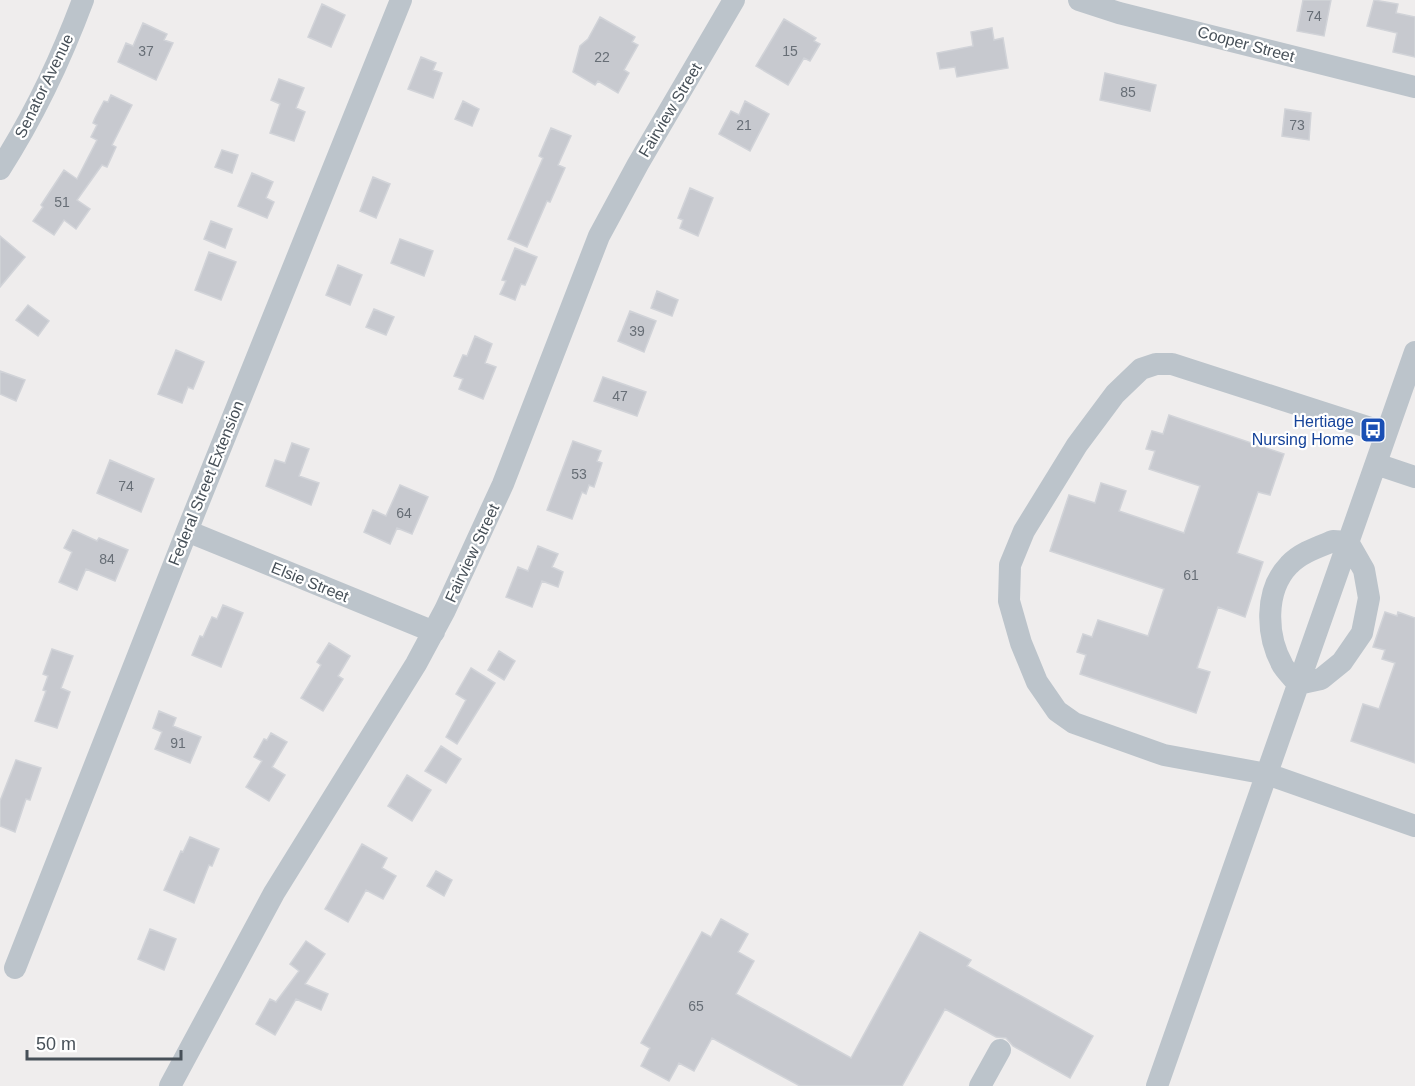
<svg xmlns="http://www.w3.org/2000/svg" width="1415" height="1086" font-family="Arial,sans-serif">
<rect width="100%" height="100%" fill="#efeded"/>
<path fill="#c7c9cf" stroke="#d1d3d8" stroke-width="1.5" d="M1303 0H1331L1324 36 1297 31Z
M1374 0 1398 4 1396 13 1415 17V57L1393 52 1397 33 1367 26Z
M322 4 345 15 331 47 308 37Z
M600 17 635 37 632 42 638 45 624 70 629 73 618 93 598 81 595 85 573 72 580 46 588 39Z
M784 19 816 38 814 41 820 44 810 61 804 58 788 85 756 66Z
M143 23 167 34 164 40 173 43 156 80 118 62 126 43 133 46Z
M992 28 994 40 1003 38 1008 68 957 77 955 67 940 69 937 53 973 46 971 32Z
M421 57 436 63 433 70 442 73 433 98 408 89Z
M1105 73 1156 85 1150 111 1100 100Z
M279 79 304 88 296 108 305 112 294 141 270 133 280 104 271 100Z
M111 95 132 105 112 145 116 147 107 167 102 165 77 200 90 209 76 229 64 220 54 235 33 221 43 207 41 205 64 170 77 179 97 140 91 137 97 125 93 123 95 118 104 101 108 102Z
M463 101 479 109 472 126 455 119Z
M745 101 769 114 750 151 719 134 731 111 739 115Z
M1285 109 1311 113 1309 140 1282 136Z
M551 128 571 136 558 165 565 168 550 202 547 201 527 247 508 239 543 158 539 156Z
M222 150 238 155 232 173 215 167Z
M252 173 273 182 266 198 274 202 267 218 238 206Z
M373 177 390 184 376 218 360 211Z
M690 188 713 198 698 236 680 228 683 220 678 218Z
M211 221 232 229 225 248 204 239Z
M0 236 25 257 0 287Z
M400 239 433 251 424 276 391 263Z
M515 248 537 257 525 285 521 284 515 300 500 294 506 281 502 280Z
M209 252 236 262 221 300 195 290Z
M338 265 362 275 350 305 326 295Z
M657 291 678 300 672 316 651 308Z
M28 305 49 321 38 336 16 320Z
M374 309 394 317 386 335 366 327Z
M630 311 656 321 644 352 618 341Z
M475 336 492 344 485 363 496 367 483 399 459 389 463 379 454 376 463 355 467 356Z
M176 350 204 362 193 389 188 387 182 403 158 394Z
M0 371 25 380 16 401 0 394Z
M603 377 646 392 637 416 594 401Z
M1169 415 1284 454 1270 495 1258 492 1237 553 1263 562 1245 617 1218 607 1197 668 1210 672 1196 713 1080 674 1086 655 1077 652 1083 634 1092 637 1098 620 1148 636 1164 589 1050 551 1069 495 1095 503 1101 483 1126 491 1119 511 1184 533 1200 486 1149 469 1155 451 1146 449 1152 431 1163 434Z
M573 441 601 451 597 461 602 463 594 487 589 485 586 494 582 492 572 519 547 510Z
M292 443 309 449 299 476 319 483 311 505 266 486 275 460 285 463Z
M110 460 154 479 141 512 97 493Z
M400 485 428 497 412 534 397 528 390 544 364 532 373 510 386 516Z
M73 530 97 541 99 538 128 550 115 581 86 569 77 590 59 582 72 552 64 548Z
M538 546 558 554 552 567 563 572 558 587 542 581 532 607 506 597 518 567 528 571Z
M223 605 243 613 221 667 192 655 200 636 203 637 212 617 217 619Z
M1385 612 1397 616 1398 612 1415 618V763L1351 741 1363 704 1379 709 1395 663 1382 659 1385 650 1373 647Z
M329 643 350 656 338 676 343 679 323 711 301 698 321 665 317 662Z
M52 649 73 656 61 688 70 692 57 728 35 721 46 691 43 690 48 676 43 674Z
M499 651 515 661 504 680 488 670Z
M471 668 495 683 457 744 446 737 466 700 456 694Z
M159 711 176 718 173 726 201 737 190 763 155 749 162 732 153 728Z
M271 733 287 742 272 767 285 775 269 801 246 787 262 761 254 757 264 739 267 740Z
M441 746 461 759 446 783 425 771Z
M16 760 41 768 30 800 26 799 15 832 0 826V801Z
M407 775 431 790 412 821 388 806Z
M190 837 219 849 212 866 209 865 194 903 164 890 181 851 183 852Z
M362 844 387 858 382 868 396 876 383 899 366 890 348 922 325 909Z
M436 871 452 880 444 896 427 886Z
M721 919 748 934 738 952 754 961 736 994 851 1058 920 932 971 960 967 966 1093 1036 1070 1078 1013 1046 1006 1038 996 1037 945 1009 902 1086H800L712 1038 694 1071 679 1063 669 1081 641 1066 650 1048 641 1043 702 932 711 937Z
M150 929 176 939 164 970 138 959Z
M306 941 325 954 305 984 328 994 321 1010 296 999 275 1035 256 1024 270 999 276 1002 299 971 290 964Z"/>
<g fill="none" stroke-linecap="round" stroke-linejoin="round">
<path stroke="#bcc4cb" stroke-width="22" d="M1079 0 1119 13 1415 87
M0 169C34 116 61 59 83 0
M1386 433 1172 364H1156L1141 369 1115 394 1077 445 1024 531 1010 565 1009 601 1021 643 1037 682 1057 711 1074 723 1164 755 1267 774 1415 826
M1376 464 1415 477
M187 531 434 632
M1333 541 1348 542 1364 570 1369 598 1362 633 1342 662 1321 679 1298 684C1293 678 1287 672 1283 666 1266 636 1264 591 1289 565 1300 553 1318 547 1333 541Z
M15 968 187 531 401 0
M170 1086 274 893 416 664 445 610 503 484 599 236 638 164 734 0
M980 1086 1000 1050
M1157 1086 1415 352"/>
</g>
<defs>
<g id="bus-square" transform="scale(1.35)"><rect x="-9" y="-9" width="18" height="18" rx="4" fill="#1a4fb4" stroke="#fff"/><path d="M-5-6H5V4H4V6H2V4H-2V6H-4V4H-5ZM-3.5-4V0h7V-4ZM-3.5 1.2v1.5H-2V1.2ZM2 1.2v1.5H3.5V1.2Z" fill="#fff"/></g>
</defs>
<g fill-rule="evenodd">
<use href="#bus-square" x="1373" y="430"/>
</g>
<g text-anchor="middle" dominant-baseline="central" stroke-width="4.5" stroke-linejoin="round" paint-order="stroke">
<g font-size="14" fill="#676e76">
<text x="1314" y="16">74</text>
<text x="146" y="51">37</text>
<text x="790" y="51">15</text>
<text x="602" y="57">22</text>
<text x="1128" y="92">85</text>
<text x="744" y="125">21</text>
<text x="1297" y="125">73</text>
<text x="62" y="202">51</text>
<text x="637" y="331">39</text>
<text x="620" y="396">47</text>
<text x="579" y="474">53</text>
<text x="126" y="486">74</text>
<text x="404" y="513">64</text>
<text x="107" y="559">84</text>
<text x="1191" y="575">61</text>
<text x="178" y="743">91</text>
<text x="696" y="1006">65</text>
</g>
<g font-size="16" fill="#475058" stroke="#fff">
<text transform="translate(1246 44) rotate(15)">Cooper Street</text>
<text transform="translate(44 86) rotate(-64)">Senator Avenue</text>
<text transform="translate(670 110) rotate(-59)">Fairview Street</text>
<text transform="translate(206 483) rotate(-68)">Federal Street Extension</text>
<text transform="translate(472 553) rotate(-65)">Fairview Street</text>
<text transform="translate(310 582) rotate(22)">Elsie Street</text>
</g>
<g font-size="16" fill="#164399" stroke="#fff" text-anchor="end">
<text x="1354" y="421">Hertiage<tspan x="1354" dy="18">Nursing Home</tspan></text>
</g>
</g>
<path d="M27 1050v9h154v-9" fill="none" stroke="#475058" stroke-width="3"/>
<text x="36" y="1050" font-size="18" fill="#475058" stroke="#ffffff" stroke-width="4.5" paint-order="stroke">50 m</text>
</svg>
